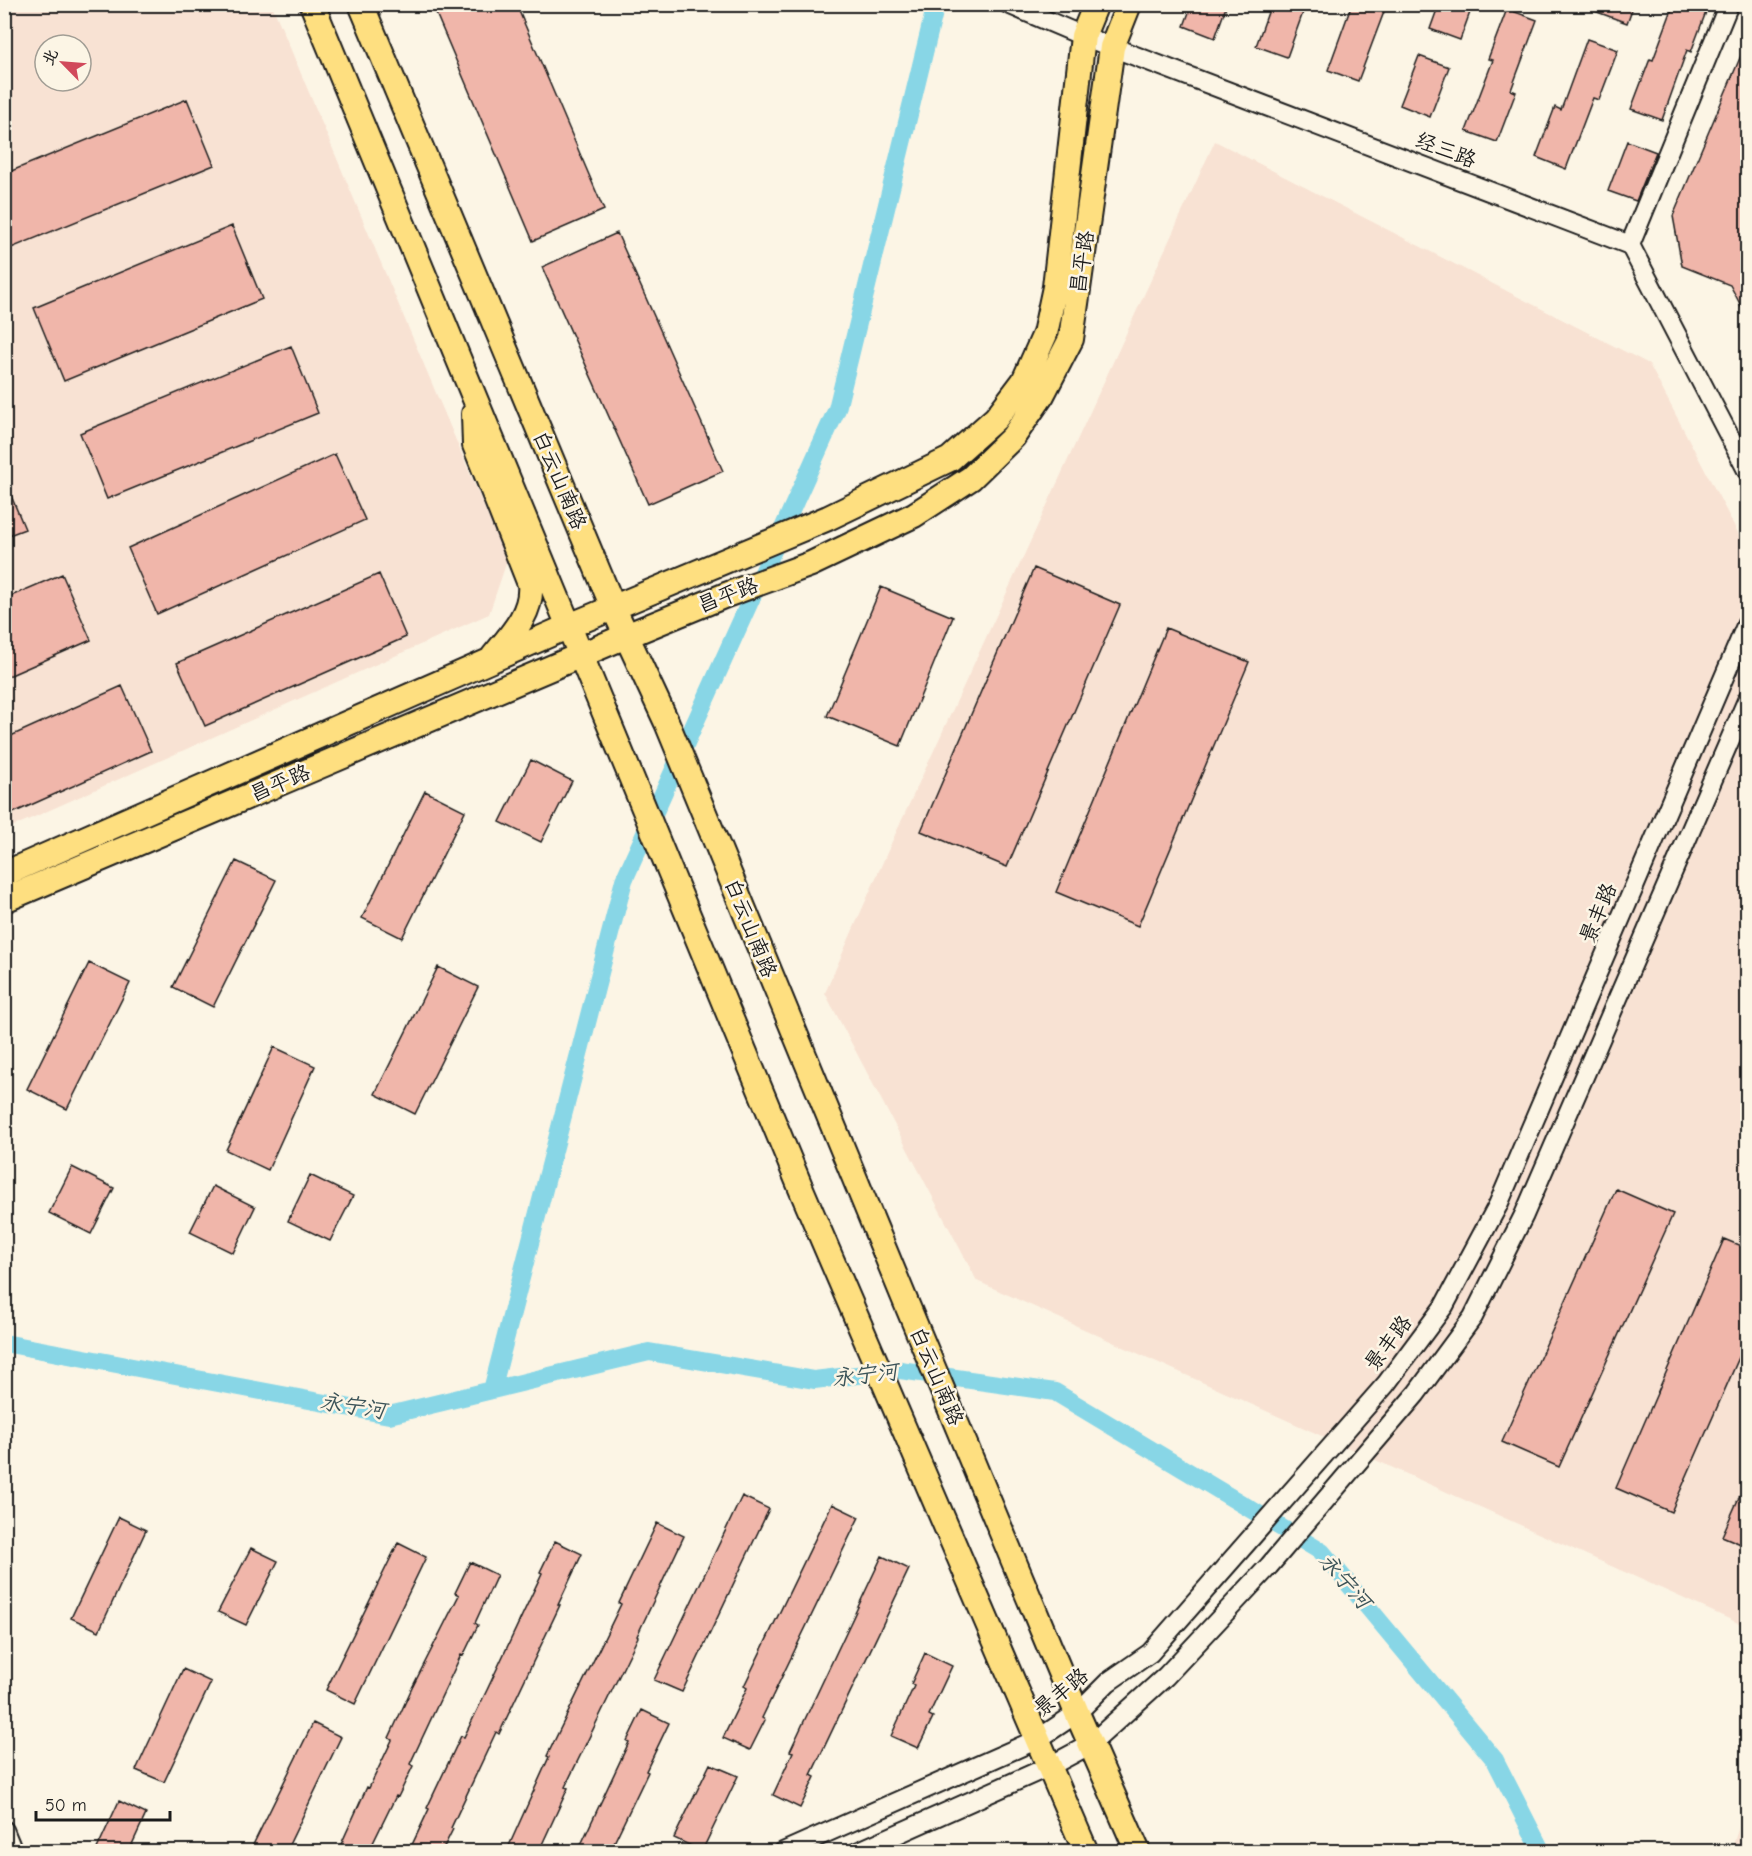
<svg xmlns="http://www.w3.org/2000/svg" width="1752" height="1856" font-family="'Comic Neue','LXGW WenKai TC',sans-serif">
<rect width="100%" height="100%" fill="#fcf5e5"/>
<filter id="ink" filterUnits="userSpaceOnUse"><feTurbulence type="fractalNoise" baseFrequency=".0167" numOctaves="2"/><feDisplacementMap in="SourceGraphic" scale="12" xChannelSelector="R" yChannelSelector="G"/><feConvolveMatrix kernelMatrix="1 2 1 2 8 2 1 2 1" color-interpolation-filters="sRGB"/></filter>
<g filter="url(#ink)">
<path fill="#f8e2d3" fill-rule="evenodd" d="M5 5H272L507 561 489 614 5 830ZM45 45H81V81H45Z
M1215 141 1649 364 1747 550V1627L977 1281 825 993 894 837Z
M1747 1802V1851H1731Z"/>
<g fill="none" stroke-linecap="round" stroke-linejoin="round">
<path stroke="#88d6e6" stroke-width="18" d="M4 1343 389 1415 649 1352 814 1380 900 1370 1055 1392 1322 1552 1495 1760 1542 1852
M492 1390 624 880 837 409 936 4"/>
</g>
<path fill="#f0b6aa" stroke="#1c1c1c" stroke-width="1.5" d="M432 4H516L604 210 533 241Z
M1192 4H1227L1215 38 1184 26Z
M1271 4H1306L1287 57 1256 46Z
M1352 4H1387L1358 81 1328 70Z
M1439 4H1473L1460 40 1430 29Z
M1582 4H1634L1627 23 1581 6Z
M1674 4H1709L1691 52 1687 50 1662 120 1631 109 1650 59 1653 60Z
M1507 9 1537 20 1511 90 1516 92 1497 142 1466 131 1493 60 1488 59Z
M1587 39 1618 50 1599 100 1593 98 1566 169 1536 157 1555 107 1561 110Z
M1748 39V319L1730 285 1682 266 1673 216Z
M1419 56 1449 67 1430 117 1400 105Z
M187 99 214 165 4 251V174Z
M1627 141 1656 152 1636 201 1608 191Z
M232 226 262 299 64 381 34 308Z
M617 233 723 471 648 504 542 267Z
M291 346 318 413 107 499 80 433Z
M335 454 365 520 157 614 128 548Z
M4 479 25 529 4 537Z
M1034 568 1120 605 1007 867 921 831Z
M62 574 91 640 4 678V599Z
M379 574 406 637 205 726 177 663Z
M881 587 953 617 900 746 827 716Z
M1166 628 1249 662 1138 926 1056 892Z
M122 686 151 751 4 817V739Z
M531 760 572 781 541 842 500 822Z
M425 791 465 811 402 938 362 918Z
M236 861 276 880 213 1007 173 987Z
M89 963 130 983 67 1109 27 1089Z
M438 967 478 987 415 1114 375 1094Z
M274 1047 315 1066 268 1170 226 1150Z
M72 1167 114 1188 91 1234 49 1213Z
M310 1175 353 1196 330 1241 288 1221Z
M213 1186 255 1207 233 1253 190 1232Z
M1616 1189 1673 1214 1559 1467 1502 1442Z
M1724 1239 1748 1249V1337L1671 1512 1616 1488Z
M1748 1477V1547L1722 1536Z
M742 1496 769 1509 682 1692 654 1680Z
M832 1504 859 1517 762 1718 765 1720 750 1750 723 1738 747 1688 744 1686Z
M119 1517 146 1530 99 1631 71 1618Z
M657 1523 684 1536 637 1636 638 1637 565 1787 568 1788 539 1851H515L508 1848 549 1757 547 1756 621 1604 619 1603Z
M555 1541 582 1554 558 1605H560L499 1734 496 1732 451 1828 453 1829 442 1851H420L411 1847 429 1809 427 1808 461 1736 464 1737 487 1690 542 1573 540 1572Z
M398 1543 426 1557 355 1704 326 1690Z
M251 1548 278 1561 246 1625 218 1612Z
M882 1556 909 1569 811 1775 815 1777 800 1808 773 1795 793 1752 790 1751Z
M470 1562 497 1575 475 1623 478 1625 463 1656 461 1655 410 1764 413 1766 398 1797 396 1796 369 1851H338L367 1787 369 1788 392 1740 389 1738 411 1690 459 1595 455 1593Z
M925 1653 952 1666 929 1715 933 1717 918 1748 891 1736 914 1686 911 1684Z
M183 1669 211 1682 164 1782 136 1770Z
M642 1710 669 1723 646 1771 648 1772 610 1851H578L629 1742 627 1741Z
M313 1723 341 1737 286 1851H250Z
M710 1764 738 1776 702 1851 674 1838Z
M119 1801 146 1814 129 1851H96Z"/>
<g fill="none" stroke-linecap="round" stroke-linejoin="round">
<g stroke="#1c1c1c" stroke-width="22">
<path id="minor" d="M1008 4 1083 36 1630 245 1748 472
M1630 245 1729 4
M4 1830 13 1852
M783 1852 1038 1739 1077 1713 1108 1682 1150 1653 1386 1384 1444 1306 1498 1205 1748 621
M857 1852 1050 1766 1091 1744 1166 1676 1269 1566 1416 1394 1473 1317 1524 1215 1748 698"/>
</g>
<g stroke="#1c1c1c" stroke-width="28">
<path id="major" d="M312 4 802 1191 1086 1852
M361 4 613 607 667 723 907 1305 1077 1713 1138 1852
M474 414 475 445 530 584C533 613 510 636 493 657
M4 874 569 626 828 518 950 459 996 418 1024 381 1045 334 1055 287 1083 36 1096 4
M4 900 626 636 726 595 811 564 914 515 971 478 1013 437 1042 395 1071 339 1112 47 1129 4"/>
</g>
<use href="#minor" stroke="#fcf5e5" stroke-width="18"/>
<use href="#major" stroke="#fedf80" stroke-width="24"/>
</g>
</g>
<g text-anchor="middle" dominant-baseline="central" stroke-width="5" stroke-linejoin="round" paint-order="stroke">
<g font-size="21" fill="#1c1c1c" stroke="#fcf5e5">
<text transform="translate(1446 150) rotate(21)">经三路</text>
<text transform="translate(1082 262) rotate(-82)">昌平路</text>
<text transform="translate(560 480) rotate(67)">白云山南路</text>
<text transform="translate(728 595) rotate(-21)">昌平路</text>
<text transform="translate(280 783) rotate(-23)">昌平路</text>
<text transform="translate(1598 913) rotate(-67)">景丰路</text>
<text transform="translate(751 928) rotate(68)">白云山南路</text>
<text transform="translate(1388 1343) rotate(-53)">景丰路</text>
<text transform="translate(937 1376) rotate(67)">白云山南路</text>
<text transform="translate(1061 1692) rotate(-39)">景丰路</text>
</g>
<g font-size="22" font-style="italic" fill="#3c5459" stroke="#fcf5e5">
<text transform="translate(865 1375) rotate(-6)">永宁河</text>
<text transform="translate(353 1406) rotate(9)">永宁河</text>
<text transform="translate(1345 1581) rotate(49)">永宁河</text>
</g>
</g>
<rect width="1752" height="1856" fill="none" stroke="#fcf5e5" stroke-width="24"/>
<rect x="12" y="12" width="1728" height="1832" fill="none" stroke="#1c1c1c" stroke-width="2" filter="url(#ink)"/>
<g transform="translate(63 63) rotate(295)"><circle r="28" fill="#fcf5e5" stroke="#a29e95" stroke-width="1.5"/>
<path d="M0-4.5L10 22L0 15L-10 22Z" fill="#d1495b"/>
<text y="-9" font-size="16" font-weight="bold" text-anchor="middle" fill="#1c1c1c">北</text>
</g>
<path d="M36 1811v9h134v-9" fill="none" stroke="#1c1c1c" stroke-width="3"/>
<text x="45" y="1811" font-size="18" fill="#1c1c1c" stroke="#fcf5e5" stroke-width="4.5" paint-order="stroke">50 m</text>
</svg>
